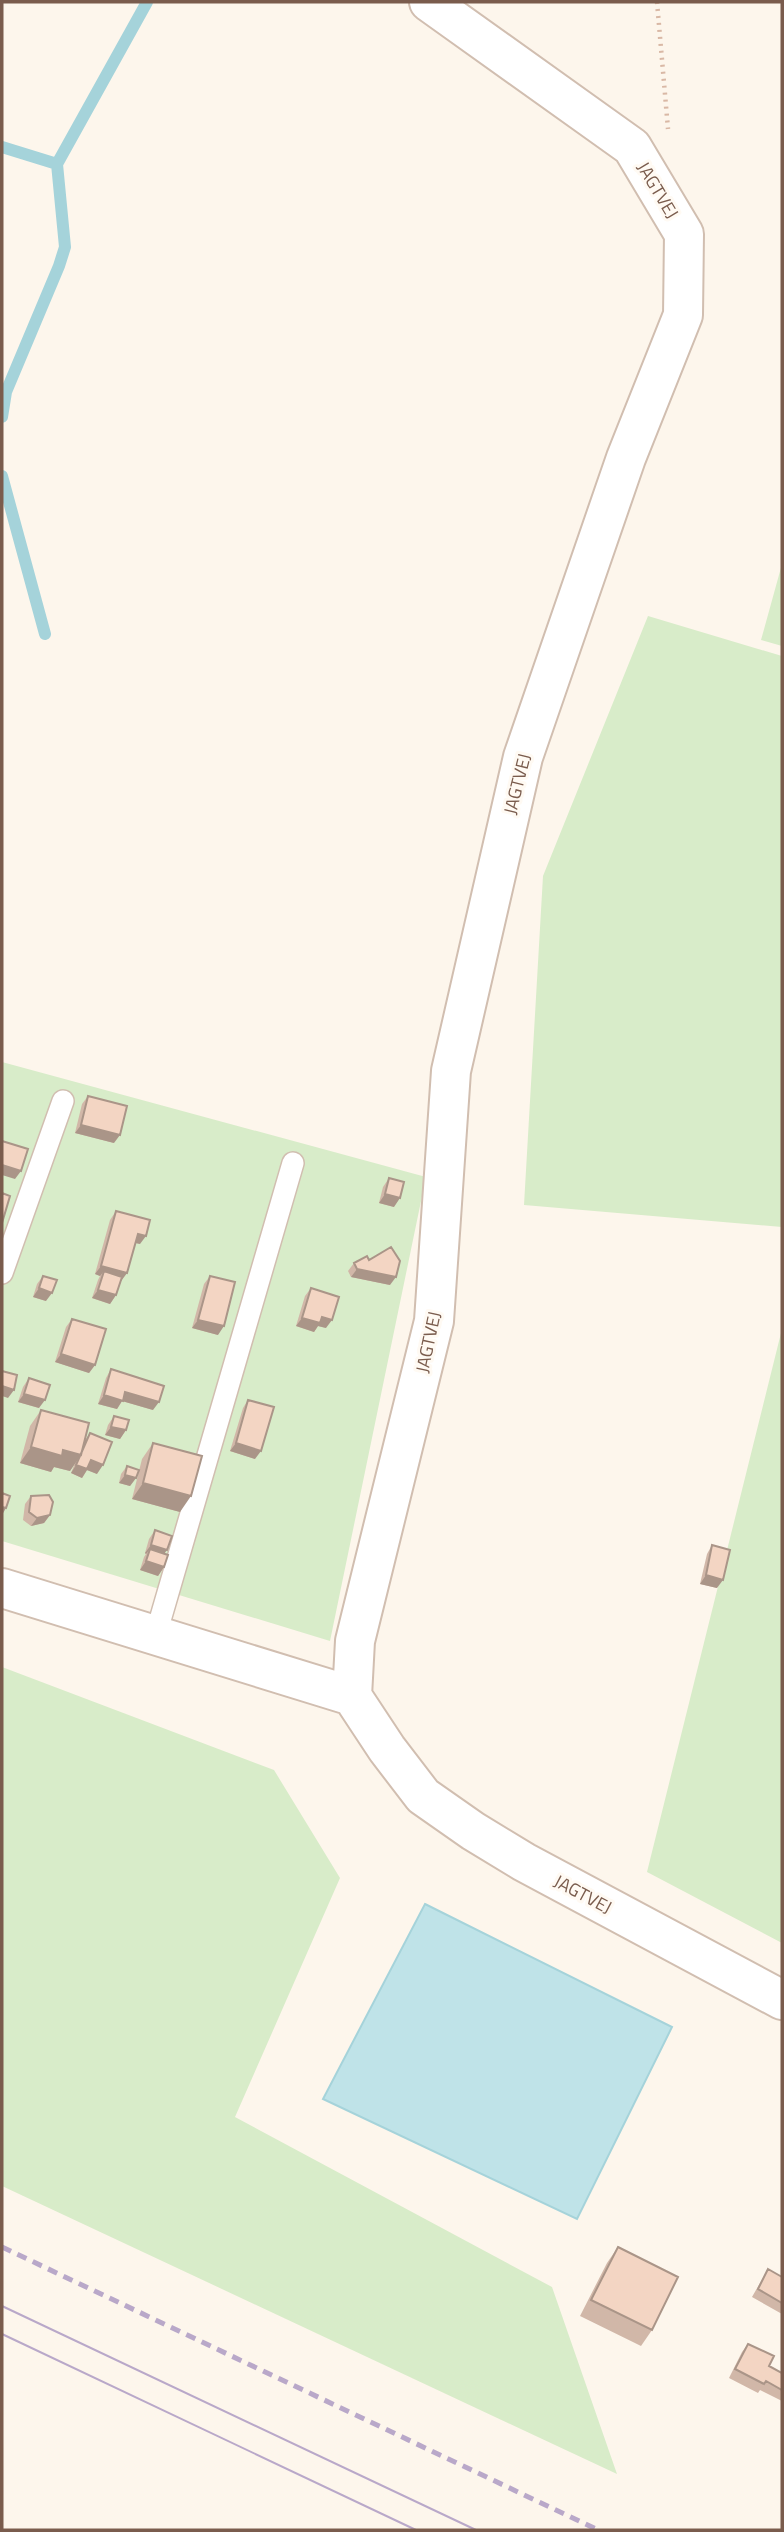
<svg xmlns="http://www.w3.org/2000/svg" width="784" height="2532" font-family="'Titillium Web',sans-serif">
<rect width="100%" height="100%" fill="#fdf6ec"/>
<path fill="#d8ecc9" d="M782 564V646L761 640Z
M648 616 782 656V1227L524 1205 543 876Z
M2 1062 426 1177 330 1641 2 1541Z
M782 1329V1943L647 1872Z
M2 1667 274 1770 340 1878 235 2117 552 2287 617 2474 2 2186Z"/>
<path fill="#bfe3e8" stroke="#a5d3da" stroke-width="2" d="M425 1904 672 2027 577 2219 323 2099Z"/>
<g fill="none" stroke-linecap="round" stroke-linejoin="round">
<path stroke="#a5d3da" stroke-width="12" d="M2 147 57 164 147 2
M2 417 6 392 59 266 65 247 57 164
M2 476 45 634"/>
<g stroke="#d1beb0" stroke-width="24">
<path id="service" d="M2 1273 63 1101
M156 1634 293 1163"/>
</g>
<g stroke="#d1beb0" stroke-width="42">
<path id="minor" d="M2 1588 352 1696 387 1749 423 1796 473 1831 524 1862 782 2000
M352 1696 355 1641 434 1321 451 1071 523 757 626 458 683 315 684 234 632 147 429 2"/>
</g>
<path stroke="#d9b8a5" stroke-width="4.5" stroke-dasharray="2 5" stroke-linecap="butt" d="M657 2 668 129"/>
<use href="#service" stroke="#fff" stroke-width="21"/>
<use href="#minor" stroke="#fff" stroke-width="38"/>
<path stroke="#b9a8c9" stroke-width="2" d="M2 2306 476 2530
M2 2334 416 2530"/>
<path stroke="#b9a8c9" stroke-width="5" stroke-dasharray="10 7" stroke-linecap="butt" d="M2 2247 598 2530"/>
</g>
<path fill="#d1b7a8" d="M88 1096 114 1143 75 1133 82 1104Z
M389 1178 394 1207 379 1203 383 1187Z
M116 1211 140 1244 135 1243 127 1273 121 1281 116 1295 110 1304 92 1298 98 1280 100 1276 95 1274 110 1220Z
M354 1263 390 1285 351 1277 348 1271Z
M43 1276 46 1301 33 1297 37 1284Z
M210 1276 218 1335 192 1328 204 1284Z
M311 1288 326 1328 318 1326 314 1332 296 1326 305 1296Z
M72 1319 95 1365 89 1373 55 1362 66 1327Z
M111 1369 153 1410 122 1401 117 1409 98 1404 106 1378Z
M29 1378 39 1408 18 1402 23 1387Z
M248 1400 255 1459 230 1451 243 1408Z
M41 1410 85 1440 90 1433 97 1474 87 1470 82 1478 71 1473 75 1463 70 1471 54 1467 51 1472 20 1463 30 1426Z
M114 1416 126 1430 120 1439 105 1435 108 1425Z
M153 1443 180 1512 132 1499 142 1459Z
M127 1466 136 1478 130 1486 119 1483 121 1474Z
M31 1496 50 1515 44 1523 31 1526 23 1520 25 1504Z
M155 1530 165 1554 164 1567 158 1576 140 1570 144 1557 146 1554 145 1553 149 1539Z
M712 1545 717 1588 700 1584 707 1554Z
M618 2247 652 2330 641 2346 580 2316 607 2263Z
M768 2269 782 2277V2314L752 2297Z
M748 2344 769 2366 782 2373V2401L760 2390 758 2393 729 2378 742 2352Z"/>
<path fill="#aa9588" d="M81 1125 120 1135 114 1143 75 1133Z
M2 1165 21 1171 15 1179 2 1175Z
M385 1194 400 1198 394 1207 379 1203Z
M138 1234 146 1236 140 1244 132 1242Z
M101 1266 127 1273 121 1281 102 1276 104 1271 100 1276 95 1274Z
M357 1269 396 1277 390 1285 351 1277Z
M39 1288 52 1293 46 1301 33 1297Z
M98 1290 116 1295 110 1304 92 1298Z
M322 1317 332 1320 326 1328 318 1326 314 1332 296 1326 302 1318Z
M198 1320 224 1326 218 1335 192 1328Z
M61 1354 95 1365 89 1373 55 1362Z
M2 1386 14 1390 8 1398 2 1396Z
M125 1392 159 1402 153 1410 122 1401 117 1409 98 1404 104 1395Z
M24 1394 45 1400 39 1408 18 1402Z
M111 1427 126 1430 120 1439 105 1435Z
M236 1443 261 1451 255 1459 230 1451Z
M31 1447 63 1450 81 1455 70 1471 54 1467 51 1472 20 1463Z
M91 1460 103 1465 97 1474 87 1470 82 1478 71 1473 76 1465Z
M125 1475 136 1478 130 1486 119 1483Z
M143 1483 191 1496 180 1512 132 1499Z
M2 1507 6 1508 2 1515Z
M50 1515 44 1523 31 1526 37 1518Z
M151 1545 167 1550 161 1558 150 1549 146 1554 145 1553Z
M146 1561 164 1567 158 1576 140 1570Z
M706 1575 723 1580 717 1588 700 1584Z"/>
<path fill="#f3d5c3" stroke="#aa9588" stroke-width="2" d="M88 1096 127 1106 120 1135 81 1125Z
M2 1141 28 1149 21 1171 2 1165Z
M389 1178 404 1182 400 1198 385 1194Z
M2 1193 10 1196 2 1223Z
M116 1211 150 1220 146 1236 138 1234 127 1273 101 1266Z
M391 1247 400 1261 396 1277 357 1269 354 1263 367 1256 369 1260Z
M104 1271 122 1277 116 1295 98 1290Z
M43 1276 57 1280 52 1293 39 1288Z
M210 1276 235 1282 224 1326 198 1320Z
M311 1288 339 1297 332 1320 322 1317 320 1323 302 1318Z
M72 1319 106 1329 95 1365 61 1354Z
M111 1369 164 1386 159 1402 125 1392 123 1401 104 1395Z
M2 1371 17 1375 14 1390 2 1386Z
M29 1378 50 1385 45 1400 24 1394Z
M248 1400 274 1407 261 1451 236 1443Z
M41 1410 89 1423 81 1455 63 1450 62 1456 31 1447Z
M114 1416 129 1420 126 1430 111 1427Z
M90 1433 112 1442 103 1465 91 1460 87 1469 76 1465Z
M153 1443 202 1456 191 1496 143 1483Z
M127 1466 139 1470 136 1478 125 1475Z
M2 1493 10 1496 6 1508 2 1507Z
M49 1495 53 1502 50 1515 37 1518 29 1512 31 1496Z
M155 1530 172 1536 167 1550 151 1545Z
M712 1545 730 1550 723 1580 706 1575Z
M150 1549 168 1555 164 1567 146 1561Z
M618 2247 678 2277 652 2330 591 2300Z
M768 2269 782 2277V2303L758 2289Z
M748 2344 774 2356 769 2366 782 2373V2390L766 2381 764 2384 735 2369Z"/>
<g text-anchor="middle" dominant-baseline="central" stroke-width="6" stroke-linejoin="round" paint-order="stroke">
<g font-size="18" fill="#7a5c4d" stroke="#fffaf3">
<text transform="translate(658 190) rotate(59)">JAGTVEJ</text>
<text transform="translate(517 784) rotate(-76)">JAGTVEJ</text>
<text transform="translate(428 1342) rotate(-78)">JAGTVEJ</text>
<text transform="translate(583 1894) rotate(28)">JAGTVEJ</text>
</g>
</g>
<rect width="784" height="2532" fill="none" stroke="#7a5c4d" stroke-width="7"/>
</svg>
